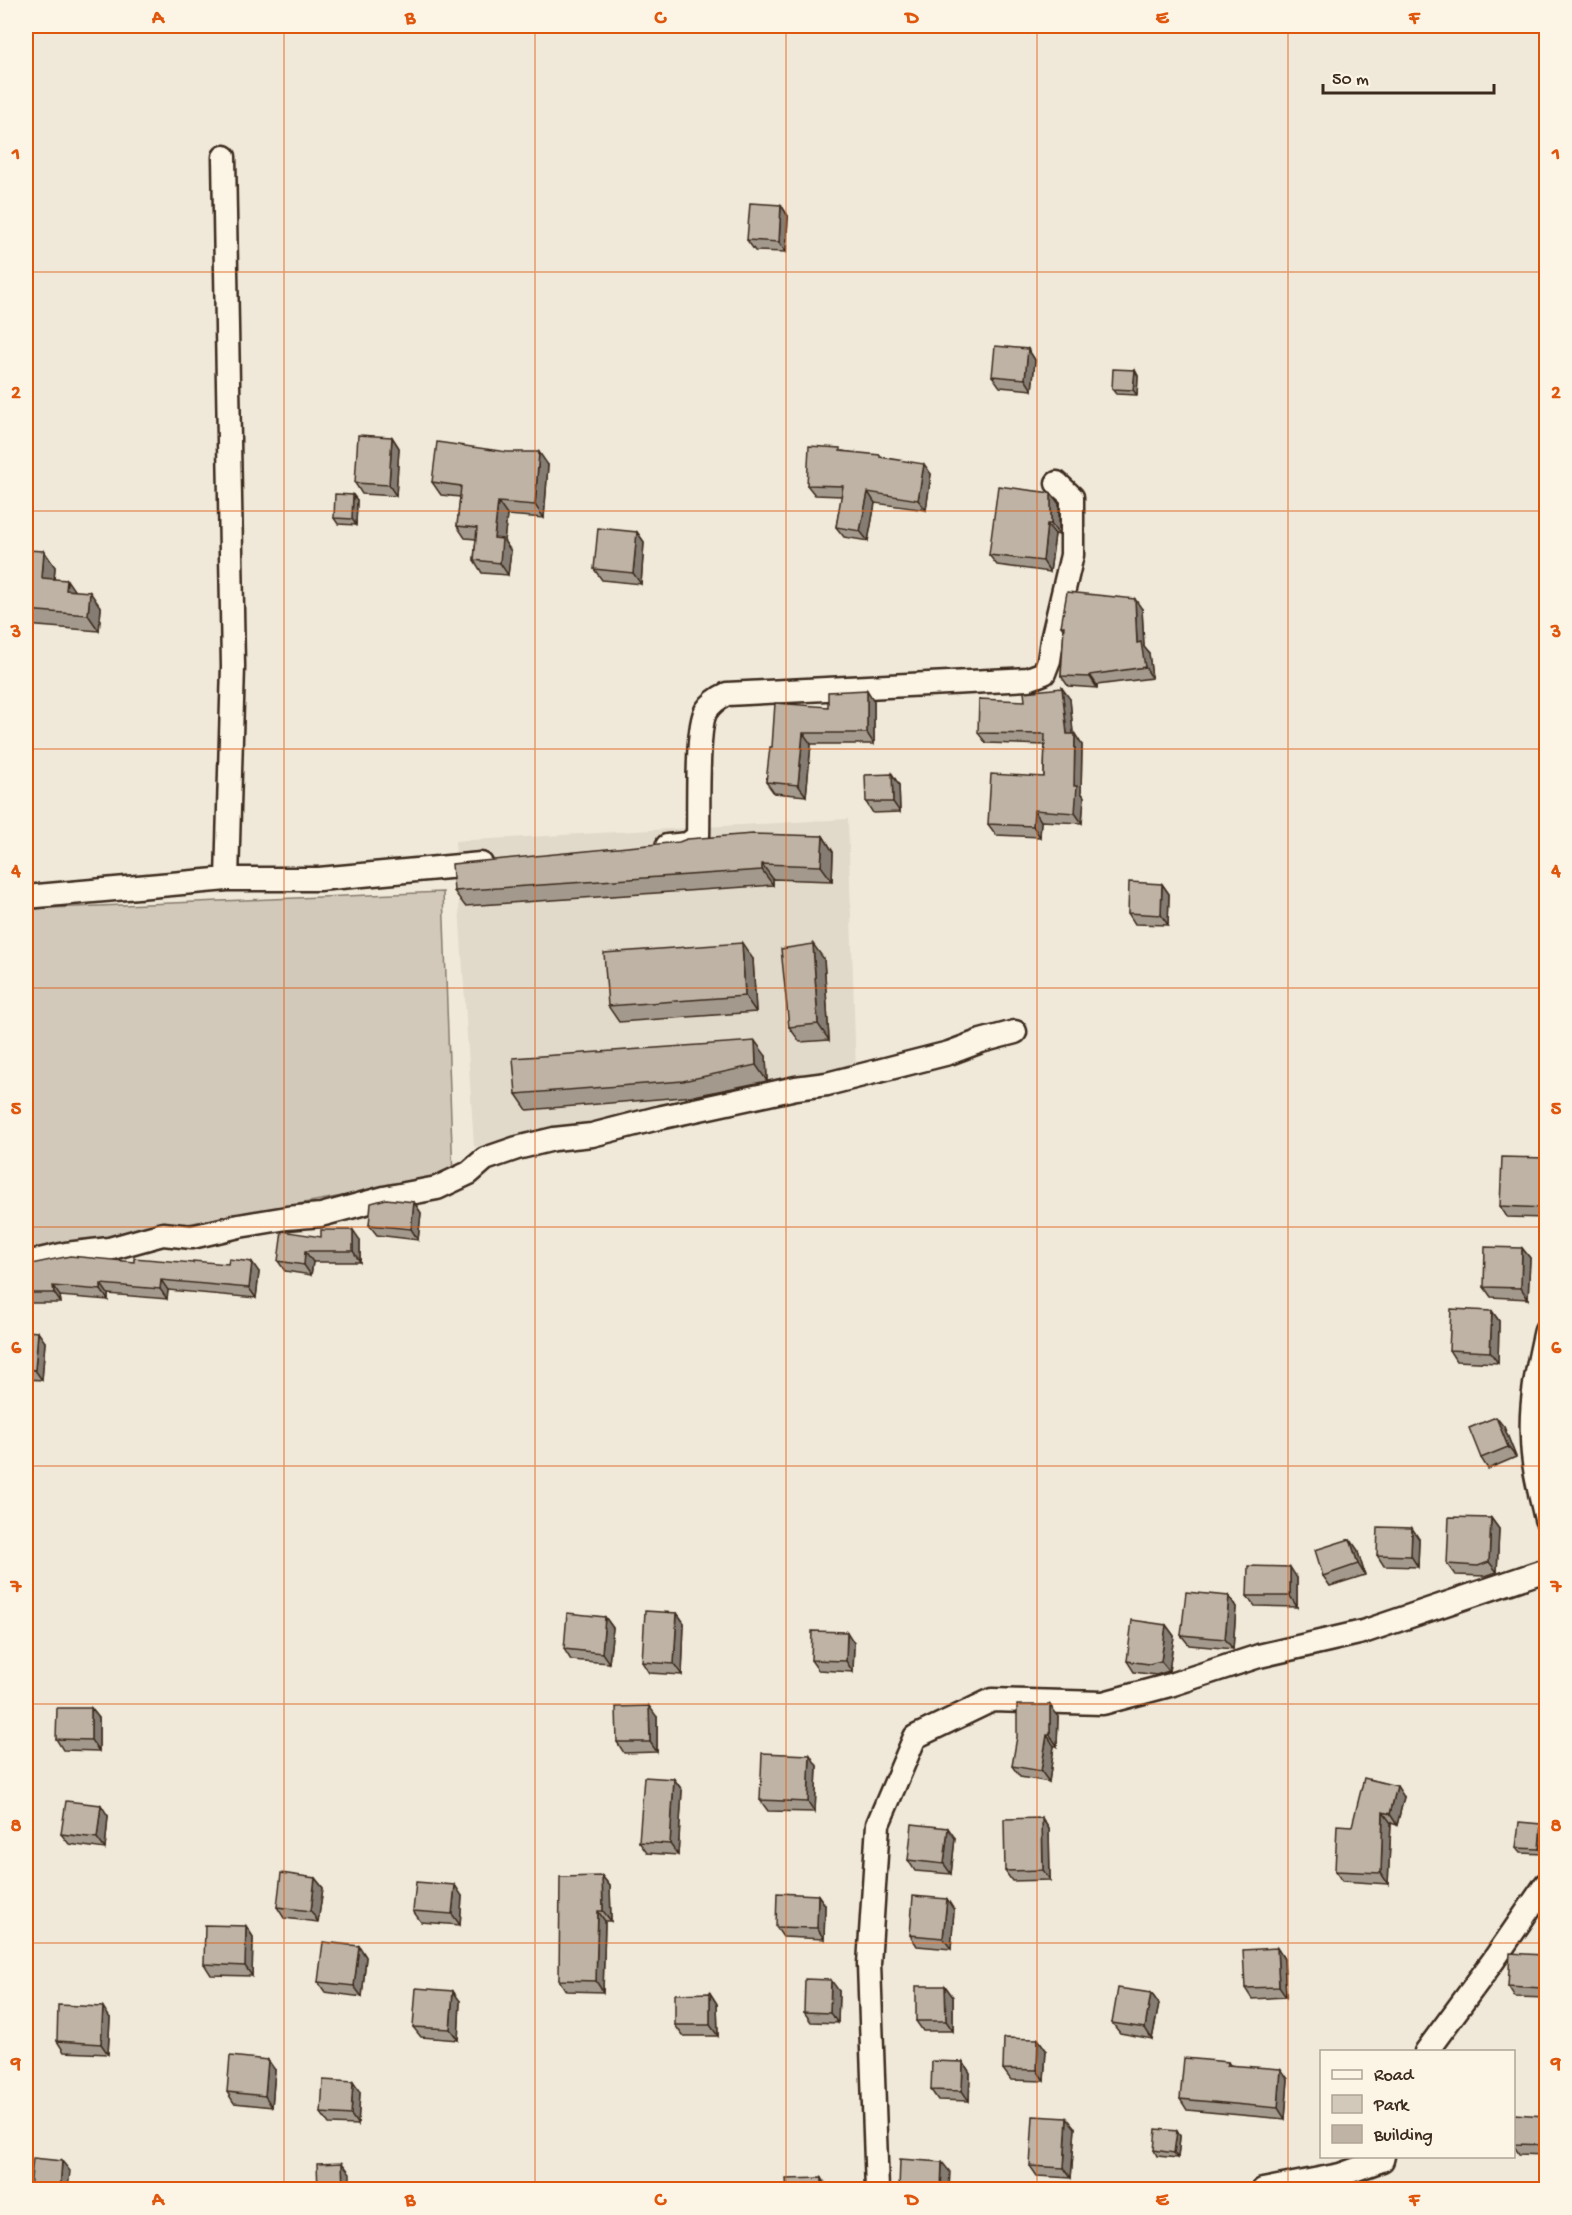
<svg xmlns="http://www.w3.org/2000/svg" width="1572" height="2215" font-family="'Gochi Hand',sans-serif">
<rect width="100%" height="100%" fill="#f0e9d9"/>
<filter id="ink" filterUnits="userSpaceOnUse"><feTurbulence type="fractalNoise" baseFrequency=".0167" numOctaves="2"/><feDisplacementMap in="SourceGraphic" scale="12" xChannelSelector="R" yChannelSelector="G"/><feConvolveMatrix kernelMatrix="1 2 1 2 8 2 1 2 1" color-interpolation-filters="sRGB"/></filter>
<g filter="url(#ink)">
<path fill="#e1d9c9" d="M848 819 856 1073 474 1147 455 841Z"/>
<path fill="#d2c9ba" stroke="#867a6c" stroke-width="1.5" d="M443 892 453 1176 26 1253V909Z"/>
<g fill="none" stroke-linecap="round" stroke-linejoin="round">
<g stroke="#3b2a1e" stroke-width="27">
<path id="minor" d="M224 157 233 666 227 879
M667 846 688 844 698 836C699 811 696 728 706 711 712 702 718 698 727 694L1028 679 1044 673 1049 660 1052 640 1072 555V497L1057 483
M26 897 227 879H319L481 864
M26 1263 66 1254 109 1249 163 1234 192 1237 239 1226 287 1218 321 1215 384 1198 437 1188 469 1173 485 1159 517 1148 554 1139 592 1135 658 1118 796 1088 827 1084 949 1053 981 1041 1015 1032
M1546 1330C1538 1365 1530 1401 1532 1437 1532 1464 1540 1493 1546 1519
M1426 2052 1493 1961 1546 1884
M877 2190 869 1964 878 1824 915 1737 992 1700 1103 1703 1170 1685 1259 1656 1363 1632 1546 1570
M1263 2190 1340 2175 1382 2160 1383 2156"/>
</g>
<use href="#minor" stroke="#fcf5e5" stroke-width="22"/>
</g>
<path fill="#a39a8d" stroke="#3b2a1e" stroke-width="1.5" d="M781 205 788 216 786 252 755 251 747 240Z
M1028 349 1035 360 1032 390 1000 387 992 376Z
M1135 370 1138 376 1137 395 1116 394 1112 389Z
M392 437 399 448 396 496 362 494 355 483Z
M842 451 882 458 931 474 926 510 875 503 868 541 844 537 836 527 842 496 815 495 807 485Z
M548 465 544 518 507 515 504 541 511 551 508 575 482 573 474 560 476 539 465 538 457 526 460 497 441 495 432 482Z
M1051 493 1059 504V535L1055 534 1050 572 997 565 989 555Z
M353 495 357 500 356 525 338 524 334 518Z
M637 532 644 542 641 584 602 580 594 569Z
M26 550 55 567 54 579 101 608 99 631 26 625Z
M1142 609 1144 647 1149 653 1152 678 1097 685V688L1068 686 1061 676 1064 630 1061 626Z
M1070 699 1073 734 1082 745 1081 792 1084 797 1082 823 1041 821 1040 837 996 835 988 824 1044 777 1045 745 986 743 978 733 1025 701Z
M874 701V744H811L806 796 774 793 766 782 772 747 828 707Z
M892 774 899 785 900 812 873 813 866 802Z
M823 836 833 852 832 881 773 879V885L465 906 454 891Z
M1162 884 1169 894 1168 925 1135 924 1128 913Z
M753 959 756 1012 619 1022 608 1006Z
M824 959 829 1040 800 1042 789 1027Z
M766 1056 767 1081 694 1096 527 1110 516 1094Z
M1546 1158V1218L1507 1217 1500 1206Z
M414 1202 421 1213 418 1240 377 1235 369 1225Z
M321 1237 360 1240V1262H313L311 1275 285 1271 278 1261Z
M1522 1248 1530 1258 1528 1299 1491 1297 1484 1287Z
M134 1262 259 1272 256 1298 168 1290 167 1299 108 1294V1300L60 1296 61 1303H26V1265Z
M1492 1311 1499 1321 1498 1363 1456 1361 1449 1350Z
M26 1331 45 1342 42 1380 26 1379Z
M1504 1427 1516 1457 1488 1469 1481 1458Z
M1491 1518 1499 1529 1497 1572 1485 1576 1455 1575 1447 1564Z
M1350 1539 1357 1549 1365 1575 1330 1586 1323 1576Z
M1419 1539 1418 1567 1384 1566 1377 1555Z
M1297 1578V1607L1255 1606 1247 1596Z
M1229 1596 1236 1607 1233 1649 1189 1645 1181 1635Z
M677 1613 684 1623 682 1675 649 1673 642 1662Z
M605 1617 613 1628 609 1663 571 1660 564 1649Z
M1166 1625 1174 1636 1169 1671 1156 1675 1134 1672 1127 1661Z
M854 1643 853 1672 818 1670 811 1660Z
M91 1708 99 1718V1751L63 1750 56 1739Z
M1058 1716 1057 1746H1054L1049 1782 1020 1777 1012 1766Z
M657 1717V1752L624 1753 617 1742Z
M817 1766 815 1812 768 1811 760 1800Z
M674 1779 682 1790 678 1855 647 1853 639 1842Z
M1404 1797 1397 1825 1391 1823 1388 1884 1342 1881 1335 1871 1352 1826Z
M108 1816 105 1849 69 1844 61 1834Z
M1042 1818 1049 1829 1050 1880 1012 1881 1005 1871Z
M1541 1824 1545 1830 1543 1854 1520 1853 1516 1848Z
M955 1838 951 1874 915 1871 908 1860Z
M602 1876 610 1886 611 1921H605L603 1992 566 1991 559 1980Z
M315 1878 323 1888 318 1922 284 1918 277 1907Z
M818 1895 825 1905 824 1939 783 1937 776 1927Z
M462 1896 460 1925 421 1922 413 1911Z
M947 1899 954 1910 951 1949 917 1946 910 1935Z
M246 1926 253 1937 252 1976 211 1975 204 1964Z
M359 1946 366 1957 362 1997 325 1992 318 1982Z
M1277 1948 1284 1959 1286 1997 1252 1999 1245 1988Z
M1543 1955 1546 1959V1998L1515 1997 1508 1986Z
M945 1986 953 1997V2031H923L916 2021Z
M839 1991 838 2023 811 2022 804 2012Z
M710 1993 717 2004 718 2036H683L675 2025Z
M1151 1993 1159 2004 1152 2039 1120 2033 1112 2023Z
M460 2001 458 2040 421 2037 413 2027Z
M110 2018 108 2054 64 2052 57 2041Z
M1038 2039 1046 2050 1044 2081 1011 2080 1003 2069Z
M963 2062 970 2073 969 2101 938 2100 931 2090Z
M1228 2062 1230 2065 1288 2079 1285 2119 1187 2110 1180 2099Z
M275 2070 272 2107 234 2103 227 2092Z
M360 2092 358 2125 329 2124 321 2113Z
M1546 2116V2155L1519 2154 1514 2146V2144Z
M1075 2128 1071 2178 1037 2176 1030 2166Z
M1180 2136 1178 2158 1157 2156 1154 2150Z"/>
<path fill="#857d73" stroke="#3b2a1e" stroke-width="1.5" d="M781 205 788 216 786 252 779 242Z
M1028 349 1035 360 1032 390 1025 379Z
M1135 370 1138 376 1137 395 1133 390Z
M392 437 399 448 396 496 389 485Z
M539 452 548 465 544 518 535 505Z
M924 464 931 474 926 510 918 500Z
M868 492 875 503 868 541 860 531Z
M1051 493 1059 504V535L1051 524Z
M353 495 357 500 356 525 352 519Z
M498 502 507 515 504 541 511 551 508 575 500 563 494 538Z
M1047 524 1055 534 1050 572 1043 561Z
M637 532 644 542 641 584 633 573Z
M44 551 55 567 53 594 42 578Z
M67 580 78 596 66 590Z
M90 592 101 608 99 631 88 615Z
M1135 599 1142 609 1144 647 1149 653 1152 678 1145 667 1137 643Z
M1090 675 1097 685V688L1090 677Z
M1062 688 1070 699 1074 745 1067 734Z
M867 690 874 701V744L867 733Z
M803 733 811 744 806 796 798 785Z
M1075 734 1082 745 1081 792 1084 797 1082 823 1075 813 1074 786Z
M892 774 899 785 900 812 893 802Z
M1034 810 1041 821 1040 837 1033 826Z
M823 836 833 852 832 881 821 866Z
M762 864 773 879V885L762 870Z
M1162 884 1169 894 1168 925 1161 915Z
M742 943 753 959 756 1012 745 996Z
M813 944 824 959 829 1040 818 1024Z
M755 1041 766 1056 767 1081 756 1065Z
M1546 1160V1211L1545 1208Z
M414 1202 421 1213 418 1240 411 1229Z
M353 1230 360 1240V1262L353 1251Z
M1522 1248 1530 1258 1528 1299 1521 1288Z
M305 1251 313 1262 311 1275 304 1265Z
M252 1262 259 1272 256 1298 249 1288Z
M161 1280 168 1290 167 1299 160 1289Z
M101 1284 108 1294V1300L101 1290Z
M53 1286 60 1296 61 1303 54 1293Z
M1492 1311 1499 1321 1498 1363 1490 1352Z
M38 1332 45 1342 42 1380 35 1370Z
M1496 1417 1504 1427 1516 1457 1508 1447Z
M1491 1518 1499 1529 1497 1572 1489 1562Z
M1412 1528 1419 1539 1418 1567 1411 1556Z
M1350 1539 1357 1549 1365 1575 1358 1564Z
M1290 1567 1297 1578V1607L1290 1596Z
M1229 1596 1236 1607 1233 1649 1225 1639Z
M677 1613 684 1623 682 1675 674 1664Z
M605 1617 613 1628 609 1663 602 1653Z
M1166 1625 1174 1636 1169 1671 1161 1661Z
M847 1632 854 1643 853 1672 846 1661Z
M1050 1705 1058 1716 1057 1746 1050 1735Z
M649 1706 657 1717V1752L650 1742Z
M91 1708 99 1718V1751L91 1740Z
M1047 1735 1054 1746 1049 1782 1041 1771Z
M810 1755 817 1766 815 1812 808 1802Z
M674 1779 682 1790 678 1855 670 1844Z
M1397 1786 1404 1797 1397 1825 1390 1814Z
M101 1805 108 1816 105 1849 97 1838Z
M1383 1812 1391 1823 1388 1884 1381 1873Z
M1042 1818 1049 1829 1050 1880 1043 1870Z
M1541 1824 1545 1830 1543 1854 1539 1849Z
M948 1828 955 1838 951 1874 944 1864Z
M602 1876 610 1886 611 1921 603 1911Z
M315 1878 323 1888 318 1922 311 1911Z
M455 1885 462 1896 460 1925 452 1914Z
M818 1895 825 1905 824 1939 817 1928Z
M947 1899 954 1910 951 1949 943 1938Z
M598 1911 605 1921 603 1992 596 1981Z
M246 1926 253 1937 252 1976 245 1966Z
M359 1946 366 1957 362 1997 354 1986Z
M1277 1948 1284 1959 1286 1997 1279 1987Z
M1543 1955 1546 1959V1994L1542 1988Z
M831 1980 839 1991 838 2023 830 2013Z
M945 1986 953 1997V2031L946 2021Z
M453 1991 460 2001 458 2040 450 2029Z
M710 1993 717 2004 718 2036 710 2025Z
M1151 1993 1159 2004 1152 2039 1145 2028Z
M103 2007 110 2018 108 2054 101 2044Z
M1038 2039 1046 2050 1044 2081 1037 2070Z
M268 2060 275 2070 272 2107 265 2096Z
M963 2062 970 2073 969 2101 962 2091Z
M1281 2069 1288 2079 1285 2119 1278 2108Z
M353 2082 360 2092 358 2125 351 2115Z
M1067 2118 1075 2128 1071 2178 1064 2168Z
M1177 2131 1180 2136 1178 2158 1174 2153Z
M62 2161 70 2171 68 2190H60Z
M942 2162 950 2172 949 2190H941Z
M342 2163 350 2173V2190H343Z
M822 2178 829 2189V2190H822Z"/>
<path fill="#beb3a4" stroke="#3b2a1e" stroke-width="1.5" d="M750 203 781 205 779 242 747 240Z
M995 346 1028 349 1025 379 992 376Z
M1113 369 1135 370 1133 390 1112 389Z
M358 435 392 437 389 485 355 483Z
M437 442 507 452H539L535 505 498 502 494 538 502 539 500 563 474 560 477 528 457 526 461 486 432 482Z
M809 446 840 448V451L880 455V457L924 464 918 500 868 492 860 531 836 527 843 486 807 485Z
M998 486 1051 493V524H1047L1043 561 989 555Z
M335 494 353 495 352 519 334 518Z
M598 528 637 532 633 573 594 569Z
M26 550 44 551 42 578 67 580 66 590 90 592 88 615 26 610Z
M1067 592 1135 599 1137 643 1141 642 1145 667 1090 675V677L1061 676 1064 626H1061Z
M1062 688 1067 734H1075L1074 786H1077L1075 813 1034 810 1033 826 988 824 991 774 1044 777 1045 734 978 733 979 699 1025 701 1024 692Z
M867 690V733H803L798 785 766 782 770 747H772L775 703 828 707V692Z
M892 774 893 802H866L865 775Z
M753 834 823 836 821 866 762 864V870L454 891 452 864 679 842 687 839Z
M1129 882 1162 884 1161 915 1128 913Z
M742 943 745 996 608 1006 604 953Z
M813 944 818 1024 789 1027 781 949Z
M755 1041 756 1065 683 1081 516 1094 513 1058Z
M1502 1157 1546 1158 1545 1208 1500 1206Z
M386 1199 414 1202 411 1229 369 1225 371 1203Z
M321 1230H353V1251H305L304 1265 278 1261 282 1231 321 1237Z
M1485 1247 1522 1248 1521 1288 1484 1287Z
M70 1256 134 1262V1258L193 1263V1261L228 1264 229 1259 252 1262 249 1288 161 1280 160 1289 101 1284V1290L53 1286 54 1293H26V1265Z
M1451 1309 1492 1311 1490 1352 1449 1350Z
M26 1331 38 1332 35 1370 26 1369Z
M1496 1417 1508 1447 1481 1458 1469 1428Z
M1449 1517 1491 1518 1489 1562 1478 1566 1447 1564Z
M1378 1527 1412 1528 1411 1556 1377 1555Z
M1350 1539 1358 1564 1323 1576 1315 1550Z
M1248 1566 1290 1567V1596H1247Z
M1186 1592 1229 1596 1225 1639 1181 1635Z
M645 1611 677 1613 674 1664 642 1662Z
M567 1613 605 1617 602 1653 564 1649Z
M1132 1620 1166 1625 1161 1661 1149 1664 1127 1661Z
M812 1631 847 1632 846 1661 811 1660Z
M1017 1705H1050V1735H1047L1041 1771 1012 1766 1017 1737Z
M649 1706 650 1742H617L616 1707Z
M57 1708H91V1740L56 1739Z
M762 1753 810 1755 808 1802 760 1800Z
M644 1777 674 1779 670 1844 639 1842Z
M1364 1778 1397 1786 1390 1814 1383 1812 1381 1873 1335 1871 1337 1825 1352 1826Z
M66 1801 101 1805 97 1838 61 1834Z
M1042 1818 1043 1870 1005 1871 1004 1819Z
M1519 1822 1541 1824 1539 1849 1516 1848Z
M912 1824 948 1828 944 1864 908 1860Z
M281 1873 315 1878 311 1911 277 1907Z
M602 1876 603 1911H598L596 1981 559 1980 560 1877Z
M416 1882 455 1885 452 1914 413 1911Z
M777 1893 818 1895 817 1928 776 1927Z
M913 1896 947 1899 943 1938 910 1935Z
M205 1925 246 1926 245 1966 204 1964Z
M323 1942 359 1946 354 1986 318 1982Z
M1277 1948 1279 1987 1245 1988 1243 1950Z
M1510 1953 1543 1955 1542 1988 1508 1986Z
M805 1979 831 1980 830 2013 804 2012Z
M916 1986H945L946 2021H916Z
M416 1988 453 1991 450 2029 413 2027Z
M1118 1988 1151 1993 1145 2028 1112 2023Z
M710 1993V2025H675V1994Z
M58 2005 103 2007 101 2044 57 2041Z
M1004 2038 1038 2039 1037 2070 1003 2069Z
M230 2056 268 2060 265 2096 227 2092Z
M1184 2058 1228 2062 1227 2065 1281 2069 1278 2108 1180 2099Z
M932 2061 963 2062 962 2091 931 2090Z
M323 2080 353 2082 351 2115 321 2113Z
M1514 2114 1546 2116V2145L1514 2144Z
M1033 2116 1067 2118 1064 2168 1030 2166Z
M1156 2129 1177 2131 1174 2153 1154 2150Z
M33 2158 62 2161 60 2190H30Z
M900 2159 942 2162 941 2190H899Z
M342 2163 343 2190H318L317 2164Z
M822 2178V2190H787L786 2179Z
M1540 2186H1546V2190H1540Z
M683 2187 724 2189 683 2190Z"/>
</g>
<path fill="none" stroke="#df570d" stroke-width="1.5" stroke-opacity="0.55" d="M284 26V2190M535 26V2190M786 26V2190M1037 26V2190M1288 26V2190M26 272H1546M26 511H1546M26 749H1546M26 988H1546M26 1227H1546M26 1466H1546M26 1704H1546M26 1943H1546"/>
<rect width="1572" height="2215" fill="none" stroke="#fcf5e5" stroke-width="66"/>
<rect x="1320" y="2050" width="195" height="108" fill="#fcf5e5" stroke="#afa495" stroke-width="1.5"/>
<rect x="1332" y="2070" width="30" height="9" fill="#fcf5e5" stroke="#afa495" stroke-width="1.5"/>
<text x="1374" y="2080" font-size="18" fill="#3b2a1e">Road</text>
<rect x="1332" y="2095" width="30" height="18" fill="#d2c9ba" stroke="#afa495" stroke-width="1.5"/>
<text x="1374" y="2110" font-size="18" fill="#3b2a1e">Park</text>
<rect x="1332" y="2125" width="30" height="18" fill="#beb3a4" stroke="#afa495" stroke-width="1.5"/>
<text x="1374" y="2140" font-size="18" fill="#3b2a1e">Building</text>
<path d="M1323 84v9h171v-9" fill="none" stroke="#3b2a1e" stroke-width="3"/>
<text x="1332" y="84" font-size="18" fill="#3b2a1e" stroke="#fcf5e5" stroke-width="4.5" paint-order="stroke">50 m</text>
<rect x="33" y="33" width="1506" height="2149" fill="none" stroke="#df570d" stroke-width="2"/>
<g font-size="20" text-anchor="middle" font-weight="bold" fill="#df570d">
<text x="158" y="23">A</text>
<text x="410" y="23">B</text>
<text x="660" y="23">C</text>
<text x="912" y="23">D</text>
<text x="1162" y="23">E</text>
<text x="1414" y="23">F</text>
<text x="16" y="159">1</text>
<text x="1556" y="159">1</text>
<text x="16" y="398">2</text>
<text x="1556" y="398">2</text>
<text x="16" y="637">3</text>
<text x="1556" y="637">3</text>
<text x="16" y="876">4</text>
<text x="1556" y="876">4</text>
<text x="16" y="1114">5</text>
<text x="1556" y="1114">5</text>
<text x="16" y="1353">6</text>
<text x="1556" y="1353">6</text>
<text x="16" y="1592">7</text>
<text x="1556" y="1592">7</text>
<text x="16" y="1831">8</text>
<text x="1556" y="1831">8</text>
<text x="16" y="2069">9</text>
<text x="1556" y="2069">9</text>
<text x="158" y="2205">A</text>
<text x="410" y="2205">B</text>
<text x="660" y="2205">C</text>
<text x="912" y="2205">D</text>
<text x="1162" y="2205">E</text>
<text x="1414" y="2205">F</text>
</g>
</svg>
